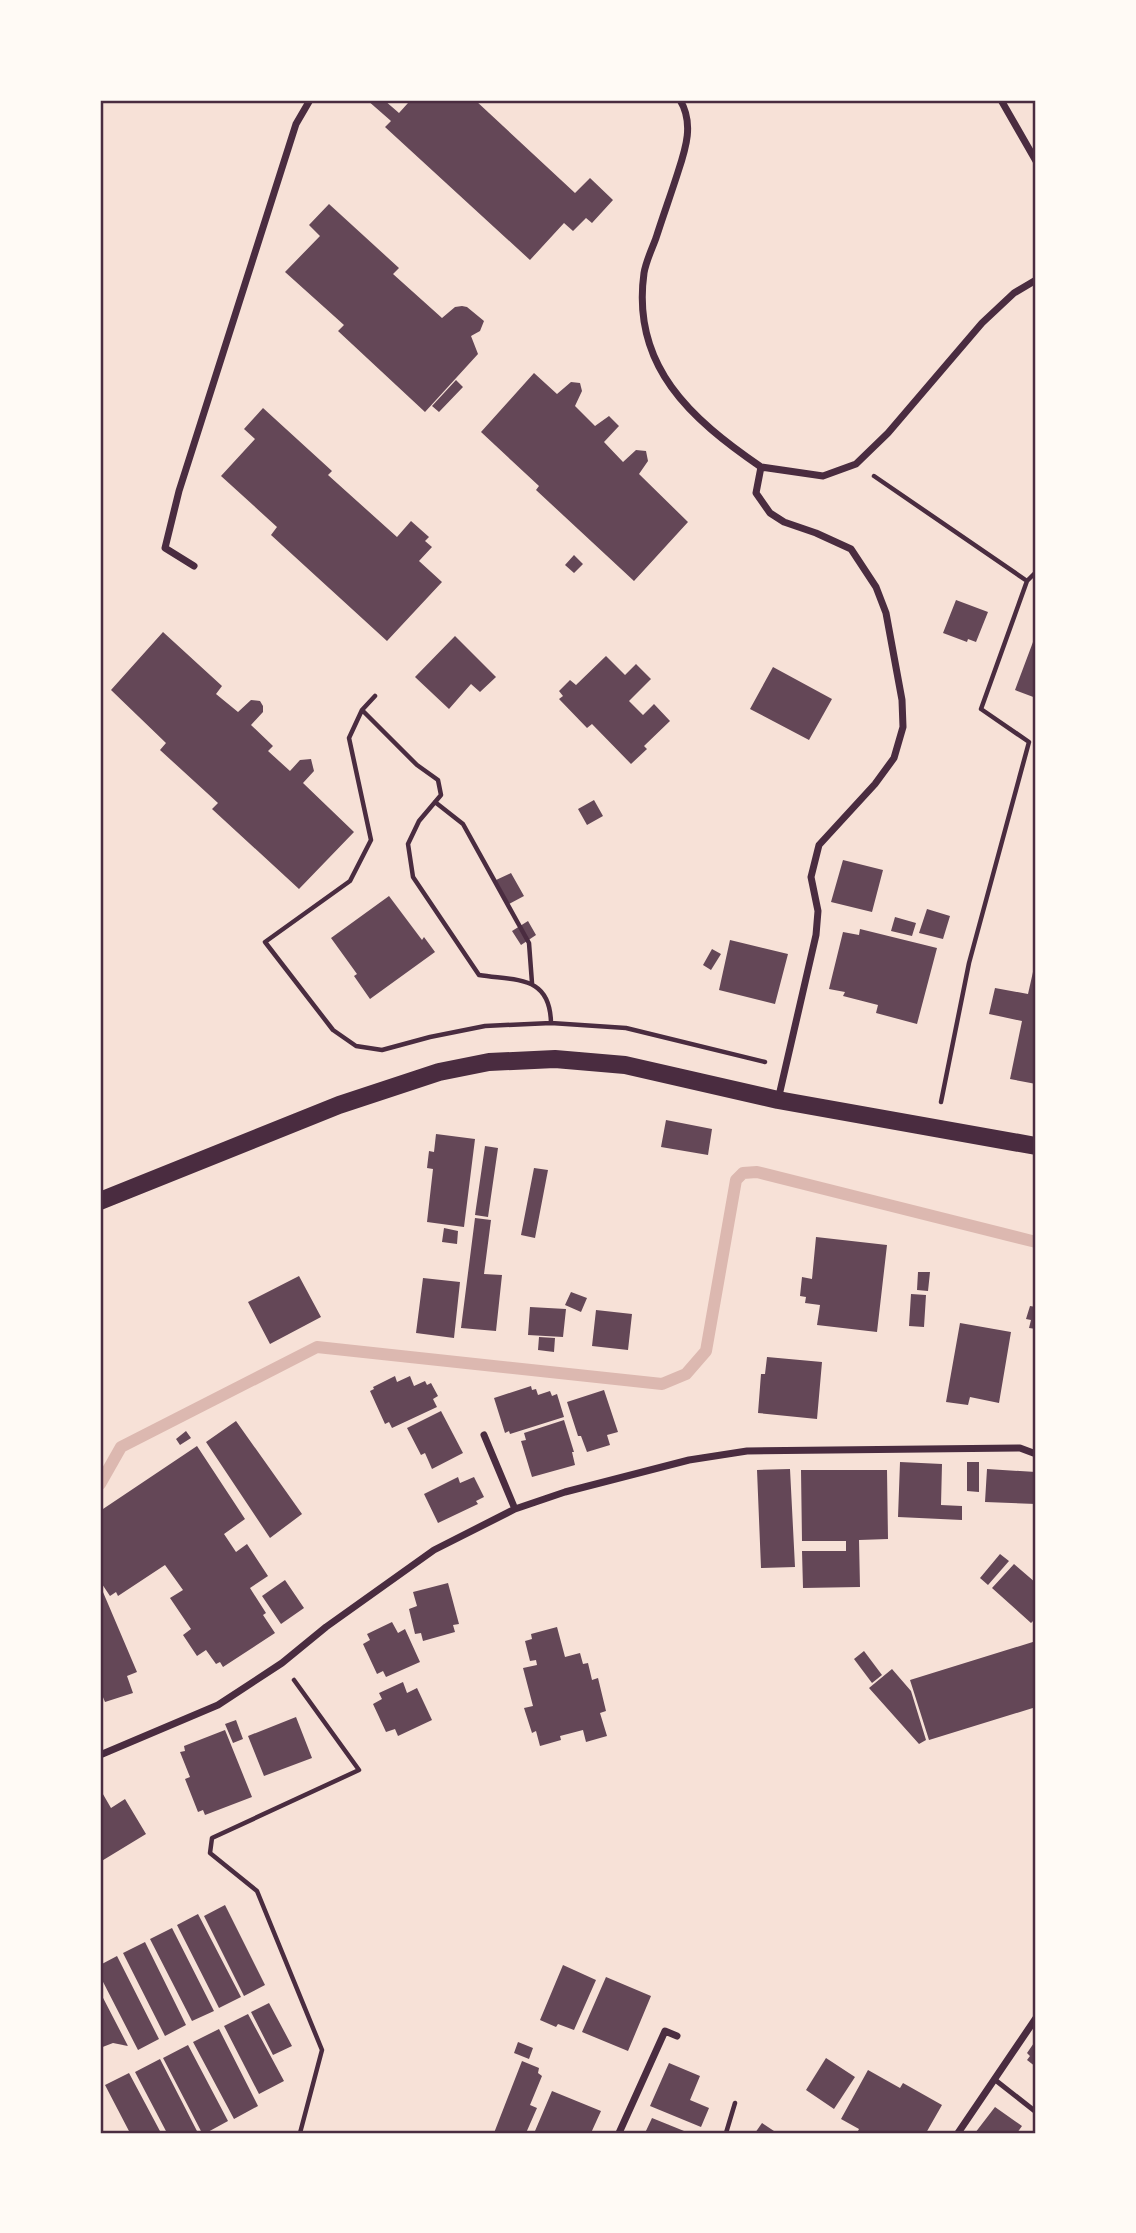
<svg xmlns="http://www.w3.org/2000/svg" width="1136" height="2233" font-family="'Source Serif 4',serif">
<rect width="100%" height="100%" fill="#f7e1d7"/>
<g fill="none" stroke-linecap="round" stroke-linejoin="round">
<path stroke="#dcb8b0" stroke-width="12" d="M100 1484 121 1447 317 1347 662 1384 686 1374 706 1351 736 1180 743 1173 757 1172 1036 1242"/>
</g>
<path fill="#644757" d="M367 100H384L399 113 408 103 404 100H475L575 193 590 178 613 200 592 223 586 218 573 231 564 223 530 260 385 127 391 121Z
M329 204 399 268 393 274 442 318 455 307 462 306 467 307 484 321 480 331 471 336 478 354 425 412 338 331 344 325 285 272 320 236 309 225Z
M534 373 557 394 571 382 580 383 582 391 575 406 595 426 609 416 619 426 604 442 623 462 636 450 646 451 648 461 639 474 688 522 634 581 536 490 539 486 481 432Z
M456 380 463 387 439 412 432 406Z
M263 408 332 471 328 475 397 537 411 521 429 537 425 541 432 547 419 561 442 582 387 641 271 535 277 527 221 476 255 439 244 429Z
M574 555 583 564 574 573 565 565Z
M956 600 988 612 976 642 968 639 967 642 943 633Z
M163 632 222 686 216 694 238 712 251 700 260 701 263 706V712L251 725 273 746 268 751 290 771 300 760 311 759 314 771 303 783 354 832 299 889 212 809 218 803 160 750 166 743 111 690Z
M1036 634V698L1015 690Z
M455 636 496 677 480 692 471 684 449 709 415 677Z
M606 656 625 675 636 664 651 679 629 701 643 715 654 704 670 721 644 746 647 749 631 764 592 724 587 728 559 699 563 696 559 691 570 680 576 685Z
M773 667 832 699 809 740 750 709Z
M594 800 603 816 587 825 578 809Z
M843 860 883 870 872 912 831 902Z
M511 873 524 896 509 904 496 880Z
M389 896 422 940 424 937 435 952 370 999 354 976 357 974 331 938Z
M927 909 950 916 943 939 919 933Z
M895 917 916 923 912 936 891 931Z
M528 921 536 935 521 945 512 931Z
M860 929 937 948 917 1024 876 1013 878 1005 843 996 845 992 829 989 843 932 859 935Z
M730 940 788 954 775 1004 719 990Z
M712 949 721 954 711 970 703 965Z
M1035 963H1036V1084L1010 1079 1022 1021 989 1014 995 988 1028 994Z
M666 1120 712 1129 708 1155 661 1147Z
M436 1134 475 1139 464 1227 427 1222 433 1169 427 1168 429 1151 434 1152Z
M485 1146 498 1148 488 1217 475 1215Z
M534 1168 548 1170 535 1238 521 1235Z
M475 1218 491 1220 484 1274 502 1275 496 1331 461 1328Z
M444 1228 458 1231 457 1244 442 1242Z
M816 1237 887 1245 877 1332 817 1325 820 1305 805 1303 806 1297 800 1296 802 1277 812 1279Z
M918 1272H930L928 1291 917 1290Z
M299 1276 321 1317 270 1344 248 1302Z
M423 1278 460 1282 454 1338 416 1333Z
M571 1292 587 1298 581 1312 565 1305Z
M911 1294 926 1295 924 1327 909 1326Z
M1030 1306 1036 1307V1329L1029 1328 1031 1320 1026 1319Z
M530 1307 566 1309 563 1337 528 1335Z
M596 1310 632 1314 628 1350 592 1346Z
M960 1323 1011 1332 999 1403 970 1397 968 1405 946 1402Z
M539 1337 555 1338 554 1352 538 1350Z
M767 1357 822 1362 817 1419 758 1413 761 1374H765Z
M395 1376 397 1382 410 1376 414 1386 425 1381 427 1385 431 1383 438 1396 433 1399 437 1407 392 1428 389 1422 385 1424 370 1391 374 1389 373 1387Z
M531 1386 532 1390 536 1389 538 1395 550 1391 552 1396 557 1394 564 1417 510 1434 509 1431 505 1433 494 1398Z
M604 1390 618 1432 607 1435 610 1445 587 1452 581 1436H578L567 1402Z
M441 1411 463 1453 432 1469 425 1453 421 1455 407 1428Z
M564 1420 574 1452H572L575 1465 532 1477 521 1441 526 1440 524 1433Z
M236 1421 302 1514 270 1538 206 1442Z
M186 1431 191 1438 180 1445 176 1439Z
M197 1446 245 1519 224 1534 236 1552 247 1544 268 1576 250 1588 266 1613 263 1615 275 1633 223 1667 220 1662 216 1664 206 1650 197 1656 183 1635 191 1629 170 1598 183 1590 165 1565 118 1596 116 1592 110 1596 100 1581V1511Z
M900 1462 942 1464 941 1505 962 1506V1520L898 1517Z
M967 1462H979V1492L967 1491Z
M790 1469 795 1567 761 1568 757 1470Z
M987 1469 1036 1472V1504L985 1502Z
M801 1470H887L888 1539 859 1540 860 1587 803 1588 802 1551H846V1541H802Z
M458 1477 460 1483 474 1477 484 1497 476 1501 478 1504 438 1523 424 1494Z
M1000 1554 1009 1561 988 1585 980 1578Z
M1014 1564 1036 1583V1618L1031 1623 992 1588Z
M285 1580 304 1608 281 1624 262 1596Z
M448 1583 459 1624 453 1625 455 1632 423 1641 421 1633 415 1634 409 1609 417 1606 413 1592Z
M100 1585 137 1672 127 1676 133 1693 105 1702 100 1690Z
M392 1622 398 1633 405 1629 420 1662 386 1677 383 1671 377 1674 363 1644 370 1640 367 1634Z
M557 1627 565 1657 580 1653 583 1664 588 1663 592 1680 598 1678 606 1711 600 1713 607 1736 586 1742 583 1730 560 1736 561 1740 540 1746 536 1731 532 1733 524 1708 533 1706 523 1668 537 1665 536 1660 530 1661 525 1641 532 1639 531 1634Z
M1036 1641V1707L929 1740 910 1680Z
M864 1651 882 1675 872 1683 854 1659Z
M892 1669 911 1691 926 1740 919 1744 869 1688Z
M403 1682 407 1693 417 1688 432 1720 398 1736 395 1729 386 1732 373 1704 382 1699 379 1693Z
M296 1717 312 1758 264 1776 248 1736Z
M236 1720 243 1739 233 1743 225 1724Z
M225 1730 252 1797 205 1815 203 1810 198 1812 185 1779 190 1777 180 1752 185 1751 184 1746Z
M100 1789 111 1808 125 1799 146 1834 100 1862Z
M225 1905 265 1985 244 1996 204 1916Z
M198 1914 241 1997 219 2008 177 1925Z
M172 1928 214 2011 192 2021 150 1939Z
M145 1942 186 2025 165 2036 123 1953Z
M117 1956 159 2039 138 2050 100 1976V1965Z
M563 1965 596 1980 574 2030 558 2024 556 2027 540 2020Z
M606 1977 651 1996 628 2051 582 2032Z
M100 1992 128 2046 113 2043 100 2048Z
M269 2003 292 2046 273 2055 251 2012Z
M248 2014 284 2081 259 2094 224 2026Z
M219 2029 258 2106 234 2119 193 2042Z
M1036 2040V2067L1027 2060 1030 2056 1027 2053Z
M518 2042 533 2048 529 2059 514 2053Z
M188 2045 228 2121 206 2133H202L163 2058Z
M826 2058 855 2077 834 2109 806 2090Z
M160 2059 198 2133H167L135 2072Z
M522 2061 539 2068 538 2073 542 2076 530 2105 537 2108 526 2133H494Z
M669 2063 700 2076 690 2100 709 2108 701 2127 650 2106Z
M868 2070 900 2088 903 2083 942 2105 926 2133H857L859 2129 841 2119Z
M129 2073 161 2133H130L105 2085Z
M552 2091 601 2111 591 2133H539L535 2131Z
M995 2107 1022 2126 1017 2133H975Z
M652 2118 689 2133H645Z
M762 2123 777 2133H755Z"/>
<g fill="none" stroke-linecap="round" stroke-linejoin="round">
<path stroke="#4a2c40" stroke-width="4.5" d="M874 476 1027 581 981 709 1029 742 969 963 941 1102
M1027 581 1036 572
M375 696 362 710 349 738 371 840 350 881 265 942 333 1030 356 1046 382 1050 430 1037 485 1026 551 1023 626 1028 765 1062
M362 710 417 765 438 780 441 795 419 821 408 844 413 877 479 975C517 981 550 975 551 1023
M435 802 463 824 529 943 532 983
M294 1680 359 1770 212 1838 210 1853 257 1891 322 2050 300 2133
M726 2133 735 2103"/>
<path stroke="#4a2c40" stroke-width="5" d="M994 2079 1036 2112"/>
<path stroke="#4a2c40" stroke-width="7" d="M680 100C694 123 686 148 678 172 671 194 663 216 656 238 652 249 646 261 644 273 631 366 691 419 761 467L756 493 770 513 784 522 816 533 851 549 876 587 886 613 902 700 903 727 894 758 875 784 819 845 811 877 818 911 816 935 778 1100
M1001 100 1036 161
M761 467 823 476 856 464 888 433 982 323 1014 293 1036 280
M194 566 165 548 179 491 296 124 310 100
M484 1435 515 1509
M100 1755 218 1705 282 1663 326 1627 434 1550 515 1509 565 1492 689 1460 747 1451 1020 1448 1036 1454
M619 2133 665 2031 677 2036
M958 2133 1036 2018"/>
<path stroke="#4a2c40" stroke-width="18" d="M100 1201 339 1105 439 1072 489 1062 555 1059 625 1065 778 1100 1036 1146"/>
</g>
<rect width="1136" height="2233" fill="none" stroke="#fffaf5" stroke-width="203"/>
<rect x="102" y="102" width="932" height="2030" fill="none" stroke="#4a2c40" stroke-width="2.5"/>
</svg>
